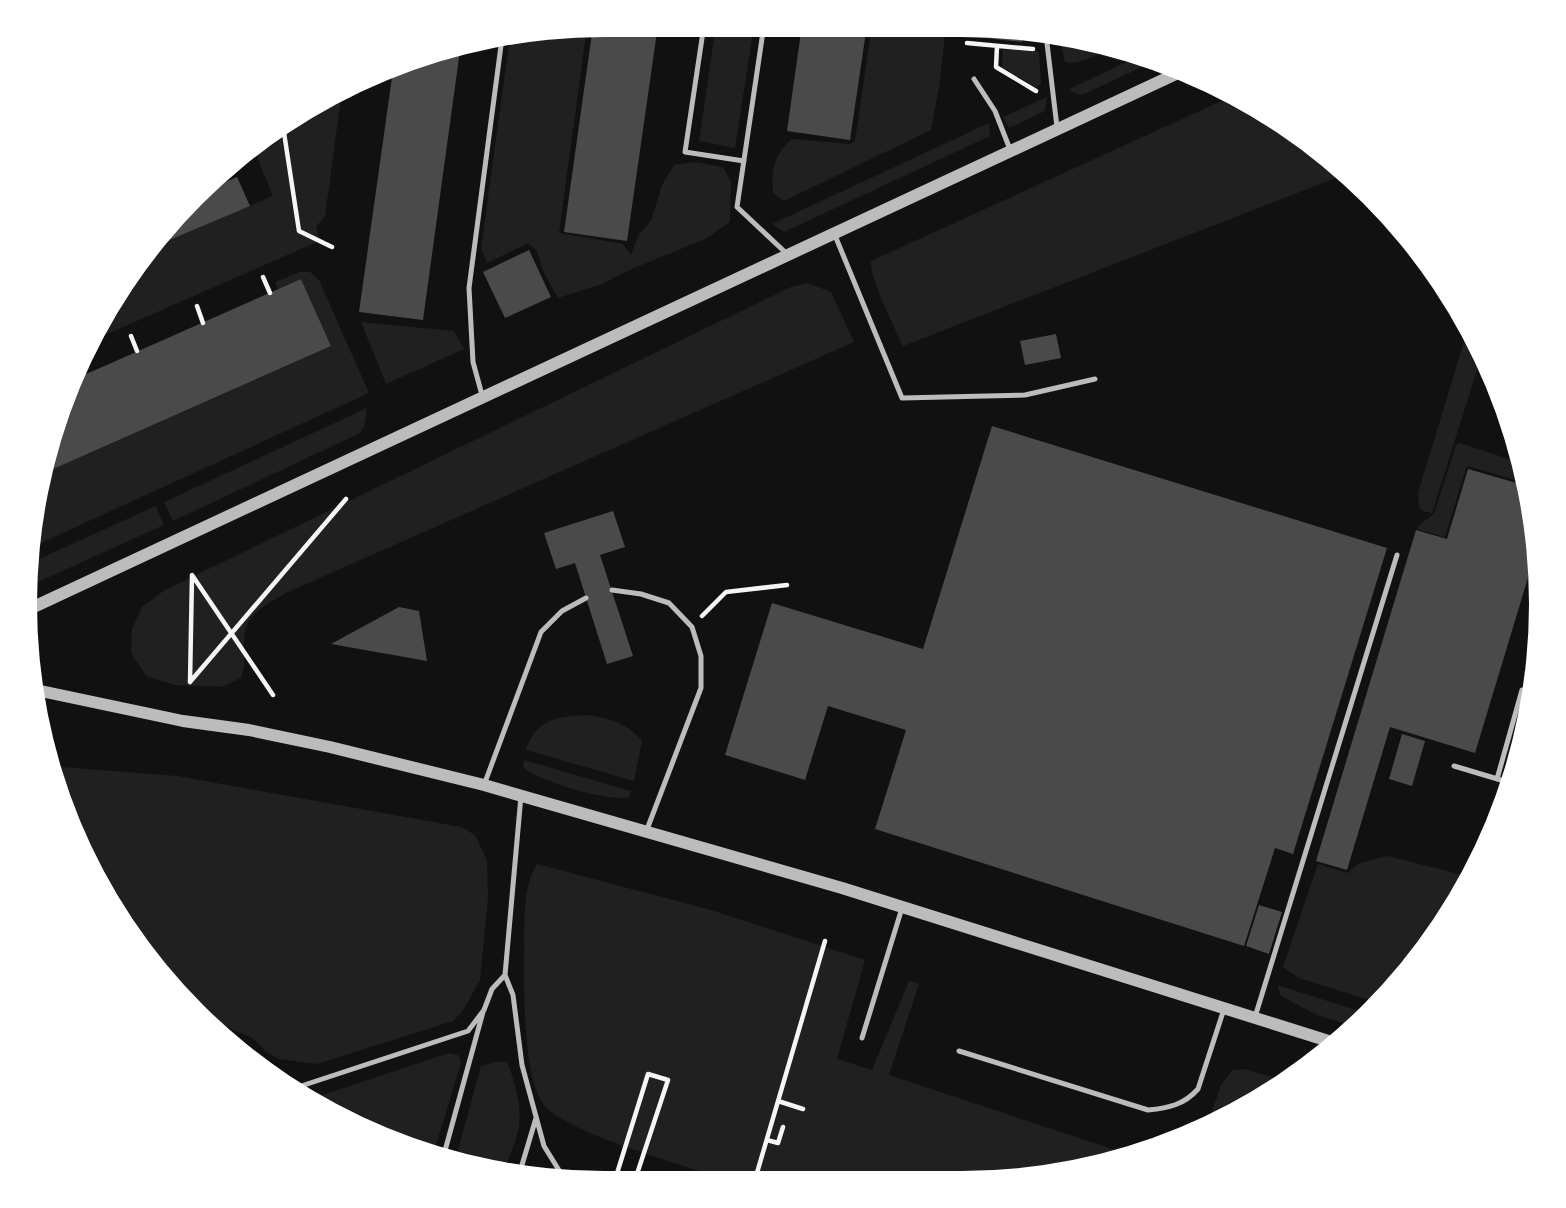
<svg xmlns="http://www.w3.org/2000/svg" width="1566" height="1208" font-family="'Work Sans',sans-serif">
<rect width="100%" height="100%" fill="#111"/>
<path fill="#202020" d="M716 25H754L735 148 699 141Z
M872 25 946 26 939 88 931 130 784 201 773 193C771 171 774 153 792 139L850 144 855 141Z
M587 27 559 233 623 244 631 255 639 234 651 221 662 185 674 165 695 162 723 167 731 182 730 222 705 239 627 271 602 284 558 298 544 273 537 251 528 243 487 263 481 248 510 37Z
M1060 38 1111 48C1096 54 1080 66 1065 62Z
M1003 49 1039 52 1041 84 1036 87 1002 67Z
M1144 54 1157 60 1082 95 1072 92 1069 89Z
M342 91 325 216 316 227 319 238 317 242 91 341 102 315 153 247 273 196 257 157 268 138 314 102Z
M1047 97 1045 111 1009 128 1003 117Z
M1228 98 1315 145 1346 174 903 346C895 328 869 278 871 261Z
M989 123 990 136 784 232 772 224Z
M300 272H310L319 280 369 393 32 547 42 474 331 346 301 279 278 289 275 282Z
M808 283 831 292 854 342 288 592C269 603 245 613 244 639 243 655 247 662 241 678L221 687 175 685 146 676 131 653 132 629 142 607 165 590 791 287Z
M361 322 454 331 464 349 386 384Z
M1469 325 1482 354 1433 510 1432 513 1423 511 1419 507 1418 493Z
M367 408 364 427 360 433 173 521 164 502Z
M1460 443 1521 463 1526 483 1468 466 1466 468 1445 537 1417 529 1419 525 1434 514 1456 445Z
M156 506 164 525 27 587 30 563Z
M586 715C609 718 626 722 642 741L634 781 526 750C536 719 556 717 586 715Z
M524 760 631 791 629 797C612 803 537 781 523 767Z
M49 766 177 776 461 827 475 835 487 860 488 898 480 980 462 1012 453 1021 317 1064 279 1059 265 1051 254 1039 201 1015 169 986 102 894Z
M1387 856 1471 877 1422 956 1379 1003 1299 978 1283 967 1318 864 1347 873 1360 863Z
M537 864 711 910 865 960 837 1059 872 1070 909 981 919 984 889 1075 1133 1156 1000 1182 710 1183 706 1173C670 1161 566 1132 544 1105 524 1081 524 996 524 964 525 936 521 887 537 864Z
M1277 985 1369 1014 1356 1027 1317 1015 1281 996Z
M449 1053 458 1055 461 1063 433 1155 383 1140 308 1100Z
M496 1062H507C515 1081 522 1106 519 1127 516 1142 508 1159 503 1174L491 1172 455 1161 481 1066Z
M1244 1069 1286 1081 1252 1106 1207 1126 1221 1085 1232 1070Z"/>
<path fill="#4a4a4a" d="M604 25H658L627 241 564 232 593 26Z
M802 25H867L850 140 787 131Z
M950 26H1000L1024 30 1022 42 949 34Z
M461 43 423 320 359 312 393 70Z
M237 177 250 206 153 247 193 196Z
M529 250 551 297 505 318 483 272Z
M301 279 331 346 42 474 44 454 75 379Z
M1056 334 1061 358 1025 365 1020 341Z
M992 426 1387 548 1293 854 1275 848 1244 946 875 829 906 730 828 706 805 780 725 755 772 603 923 649Z
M1468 469 1527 486 1536 528 1537 548 1475 753 1390 727 1347 870 1316 861 1416 530 1447 539Z
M613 511 625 547 600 555 633 656 607 664 575 563 556 569 544 533Z
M399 607 419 611 427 661 331 644Z
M1402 734 1425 741 1412 786 1389 779Z
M1259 905 1282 912 1269 954 1246 946Z"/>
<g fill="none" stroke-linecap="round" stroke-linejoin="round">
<path stroke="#f5f5f5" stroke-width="4.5" d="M967 43 1033 49
M997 46 996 67 1036 91
M283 126 299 231 332 247
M263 277 270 293
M197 306 203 323
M131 336 137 351
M192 575 273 695
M702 616 726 592 787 585
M190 682 346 499
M190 682 192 576
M778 1101 803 1109
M767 1140 778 1143 783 1127
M614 1183 648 1074 668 1080 634 1183
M754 1183 825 941"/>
<path stroke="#bcbcbc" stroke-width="5" d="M704 25 685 152 744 161
M764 25 737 207 786 253
M1046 35 1057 127
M974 79 995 111 1011 152
M834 233 902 398 1025 395 1095 379
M482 395 473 362 469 288 502 38
M1516 441 1514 446 1518 447
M612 590 641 594 669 603 692 627 701 656V688L646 832
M1454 766 1511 783
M1497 779 1522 690
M484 785 541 632 562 611 586 598
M521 796 505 975 513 995 522 1065 544 1146 565 1180
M1255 1017 1397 555
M862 1038 902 908
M959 1051 1148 1110C1168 1108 1184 1105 1198 1089L1224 1009
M289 1090 468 1031 484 1010 492 989 505 975
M443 1158 483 1012
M519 1175 536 1118"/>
<path stroke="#bcbcbc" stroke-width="12" d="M25 611 1180 72
M36 690 183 721 249 730 330 747 484 785 842 888 1338 1044"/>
</g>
<path d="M0 0H1566V1208H0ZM604 37H962A567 567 0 0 1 1529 604V604A567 567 0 0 1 962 1171H604A567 567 0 0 1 37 604V604A567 567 0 0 1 604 37Z" fill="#fff" fill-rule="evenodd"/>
</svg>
